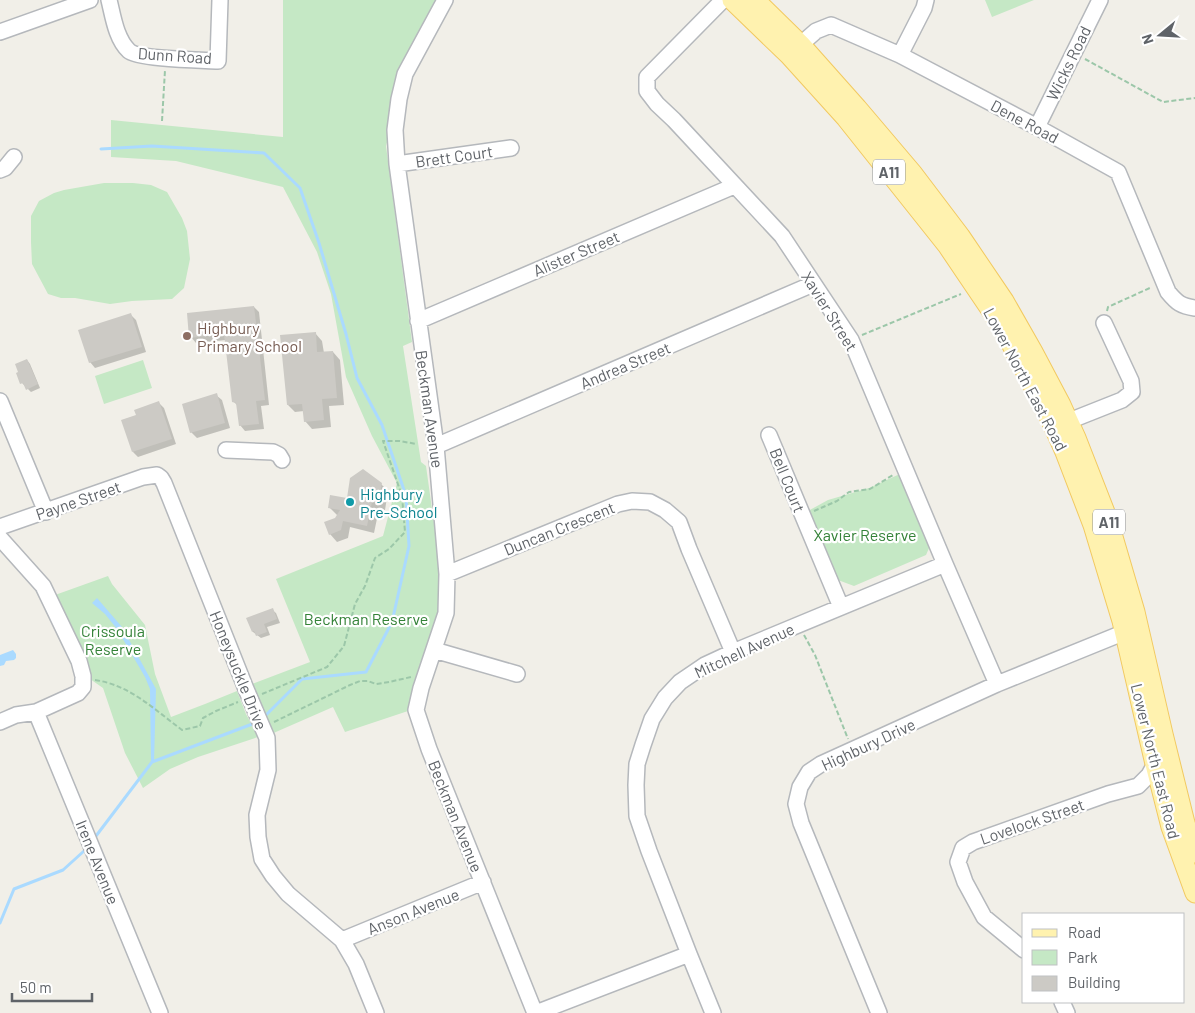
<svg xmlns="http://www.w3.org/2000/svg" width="1195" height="1013" font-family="Barlow,sans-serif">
<rect width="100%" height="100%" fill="#f1efe8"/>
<path fill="#c5e8c5" d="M283 0H441L405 74 386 146 412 342 403 346 421 462 426 466 441 573 439 610 411 710 345 732 333 707 269 735 247 686 310 662 276 579 383 536 397 483 372 436 346 377 331 294 317 252 283 187 176 161 111 157V120L283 137Z
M985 0H1034L992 17Z
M104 183H133L151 185 167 192 182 218 187 231 190 259 184 288 172 299 132 301 110 304 75 298H61L48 294 32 264 31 242V216L39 201 54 193 64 190Z
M143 360 152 388 104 404 95 376Z
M902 473 930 546 926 555 854 586 838 580 808 511 828 500 869 488Z
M108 576 112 584 145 625 155 674 171 717 205 704 237 691 246 714 258 737 198 757 170 769 143 788 125 753 103 688 90 679 69 622 55 595Z"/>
<path fill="#aadaff" d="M97 598 122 627 156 689 154 763 151 761 150 689 145 677 117 629 105 614 92 603Z
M13 650 16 654V658L14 660 6 661 4 665 0 666V655Z"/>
<path fill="#0003" d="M254 307 259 312 269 405 261 406 264 429 245 431 240 425 238 406 233 401 226 340 196 343 191 337Z
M131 315 136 320 146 352 95 368 90 362Z
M315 333 322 341 324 353 333 352 340 360 344 405 329 406 331 427 312 429 305 421 304 411 295 412 288 405Z
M27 360 30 364 40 388 31 392 22 383Z
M216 395 222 400 230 428 197 438 191 432Z
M159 403 164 408 176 444 138 457 133 452 138 416Z
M381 484 388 491 385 510 379 509 374 533 350 527 348 538 337 542 330 534 338 516 330 508Z
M272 610 276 613 280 623 267 627 270 635 261 638 253 632 248 619Z"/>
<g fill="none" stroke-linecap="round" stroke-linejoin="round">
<path stroke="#aadaff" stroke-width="3" d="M101 149 152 146 264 153 300 188 319 243 346 334 357 378 382 425 406 496 409 546 392 622 366 672 302 679 264 717
M96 836 152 762 255 723
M0 923 14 889 63 870 84 851"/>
</g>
<path fill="#cccac5" d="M254 306 265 400 256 401 259 424 239 426 236 403 232 402 224 334 189 338 187 313Z
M131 313 142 347 89 363 78 330Z
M316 332 317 352 333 351 337 398 322 399 324 420 304 422 302 404 287 405 280 335Z
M27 359 38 384 26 390 23 383 20 384 16 373 18 372 15 364Z
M217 393 225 423 190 433 182 404Z
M159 401 172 439 132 452 121 420 136 415 134 410Z
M363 469 382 483 378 503 372 502 367 526 343 521 341 530 329 535 324 522 335 518 340 510 328 508 330 495 347 498 350 478Z
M273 608 277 619 264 624 267 632 256 636 254 631 252 632 246 618Z"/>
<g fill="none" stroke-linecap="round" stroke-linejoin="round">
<g stroke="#b5b8bc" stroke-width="18">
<path id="minor" d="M109 0C113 16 116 39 129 51 138 59 203 60 218 61L220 0
M445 0 405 74 399 99 395 130 397 164 436 446 447 574 446 613 421 688 416 710 429 749 535 1013
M723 0 647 77V91L657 104 674 120 782 236 851 340 945 564 997 684
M0 32 90 0
M792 52 816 31 831 25 900 55 1037 127 1118 172 1168 292C1177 303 1181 306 1195 308
M900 55 924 8 926 0
M1037 127 1100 0
M397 164 511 148
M0 170 5 168 14 157
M418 321 734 186
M0 401 46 512
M1059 425 1122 400 1132 392 1131 381 1104 323
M769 435 841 607
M436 446 813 284
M226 450 273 452 279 455 282 460
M0 527 143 477 157 475 161 478 164 483 246 689 267 738 268 770 257 815 258 837 262 859 273 876 288 894 342 940 356 964 376 1013
M0 538 43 586 79 661 83 676V687L78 693 36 712 16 715 0 722
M447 574 618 504 632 501 650 502 665 510 679 522 689 549 733 652
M434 650 517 674
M36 712 160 1013
M342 940 483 882
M1024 950 984 917 965 882 958 862 963 848 973 842 1108 794 1138 786 1149 775 1155 764
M1062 1002 1067 1013
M536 1013 689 954
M713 1013 689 954 649 851 637 816 636 785 637 764 643 745 652 719 665 698 680 682 705 665 733 652 945 564
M879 1013 801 823 796 804 800 787 809 772 821 764 997 684 1135 628"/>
</g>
<g stroke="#f2c960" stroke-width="21">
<path id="major" d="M732 0 789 55 846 118 947 245 1003 328 1050 418 1065 452 1093 525 1122 621 1155 764 1171 827 1195 893
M755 0 801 45 857 108 913 174 960 236 1004 301 1033 352 1061 405 1076 438 1108 520 1135 612 1163 734 1185 823 1195 853"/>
</g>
<path stroke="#9cc7a9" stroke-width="2" stroke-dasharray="5 2.5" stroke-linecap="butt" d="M1085 59 1163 102 1195 98
M162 121 165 70
M1107 311 1108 307 1152 287
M862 335 961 294
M814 511 837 501 849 492 870 489 893 475
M804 635 815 655 848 739
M95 680C130 685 155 710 182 730L200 726 203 718 216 711 238 702
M262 694 327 667 344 646 355 604 365 586 375 558 389 549 405 532 402 496 383 441H400L416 444
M274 722 350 685 360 681H368L376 684 389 682 411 677"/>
<use href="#minor" stroke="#fff" stroke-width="15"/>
<use href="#major" stroke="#fff2af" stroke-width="19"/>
</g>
<circle fill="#8d6e63" stroke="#fff" stroke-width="2" cx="187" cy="336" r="5"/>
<circle fill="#0f9aa8" stroke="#fff" stroke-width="2" cx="350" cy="502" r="5"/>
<g text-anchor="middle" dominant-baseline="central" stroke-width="4.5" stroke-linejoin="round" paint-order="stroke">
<g fill="#fff" stroke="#8f9295" stroke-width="1">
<rect x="873" y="159.5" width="32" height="25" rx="4"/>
<rect x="1093" y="509.5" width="32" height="25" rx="4"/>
</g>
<g font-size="15" font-weight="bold" fill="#5f6368">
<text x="889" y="172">A11</text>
<text x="1109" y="522">A11</text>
</g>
<g font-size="16" fill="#5f6368" stroke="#fff">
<text transform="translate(175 55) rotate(4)">Dunn Road</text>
<text transform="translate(1068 63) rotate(-64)">Wicks Road</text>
<text transform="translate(1025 121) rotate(28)">Dene Road</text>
<text transform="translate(454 156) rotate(-8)">Brett Court</text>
<text transform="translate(576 253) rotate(-23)">Alister Street</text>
<text transform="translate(830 311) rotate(58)">Xavier Street</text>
<text transform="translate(625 365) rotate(-23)">Andrea Street</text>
<text transform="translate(1026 379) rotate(62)">Lower North East Road</text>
<text transform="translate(430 409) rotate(82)">Beckman Avenue</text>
<text transform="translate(788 480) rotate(68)">Bell Court</text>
<text transform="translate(78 500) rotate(-19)">Payne Street</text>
<text transform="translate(559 528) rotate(-22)">Duncan Crescent</text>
<text transform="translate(744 650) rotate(-25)">Mitchell Avenue</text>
<text transform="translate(239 670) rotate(68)">Honeysuckle Drive</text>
<text transform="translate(868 744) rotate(-25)">Highbury Drive</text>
<text transform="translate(1156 761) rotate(76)">Lower North East Road</text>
<text transform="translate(456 816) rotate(68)">Beckman Avenue</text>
<text transform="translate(1032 821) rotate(-19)">Lovelock Street</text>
<text transform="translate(98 862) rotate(68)">Irene Avenue</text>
<text transform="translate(413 911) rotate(-22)">Anson Avenue</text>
</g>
<g font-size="16" fill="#785e54" stroke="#fff" text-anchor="start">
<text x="197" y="327">Highbury<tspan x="197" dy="18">Primary School</tspan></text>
</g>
<g font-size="16" fill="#0d838f" stroke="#fff" text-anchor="start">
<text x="360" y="493">Highbury<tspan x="360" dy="18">Pre-School</tspan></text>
</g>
<g font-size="16" fill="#348238" stroke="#fff">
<text x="865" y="534">Xavier Reserve</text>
<text x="366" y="618">Beckman Reserve</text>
<text x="113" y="630">Crissoula<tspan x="113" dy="18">Reserve</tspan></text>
</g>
</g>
<rect x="1022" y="913" width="162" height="90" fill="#ffffff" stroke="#bfc1c3"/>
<rect x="1032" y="929" width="25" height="8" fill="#fff2af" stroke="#bfc1c3"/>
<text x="1068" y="938" font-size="15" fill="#5f6368">Road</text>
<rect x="1032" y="950" width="25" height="15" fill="#c5e8c5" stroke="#bfc1c3"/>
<text x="1068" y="963" font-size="15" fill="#5f6368">Park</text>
<rect x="1032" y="976" width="25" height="15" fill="#cccac5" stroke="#bfc1c3"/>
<text x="1068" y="988" font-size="15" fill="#5f6368">Building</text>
<g transform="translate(1160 35) rotate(252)" stroke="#ffffff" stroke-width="4" paint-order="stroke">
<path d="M0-4L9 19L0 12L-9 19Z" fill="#5f6368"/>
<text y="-8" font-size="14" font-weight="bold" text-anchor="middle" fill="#5f6368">N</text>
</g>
<path d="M12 993v8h80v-8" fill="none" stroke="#5f6368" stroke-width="2.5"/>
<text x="20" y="993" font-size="15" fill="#5f6368" stroke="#ffffff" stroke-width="4" paint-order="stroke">50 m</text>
</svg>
